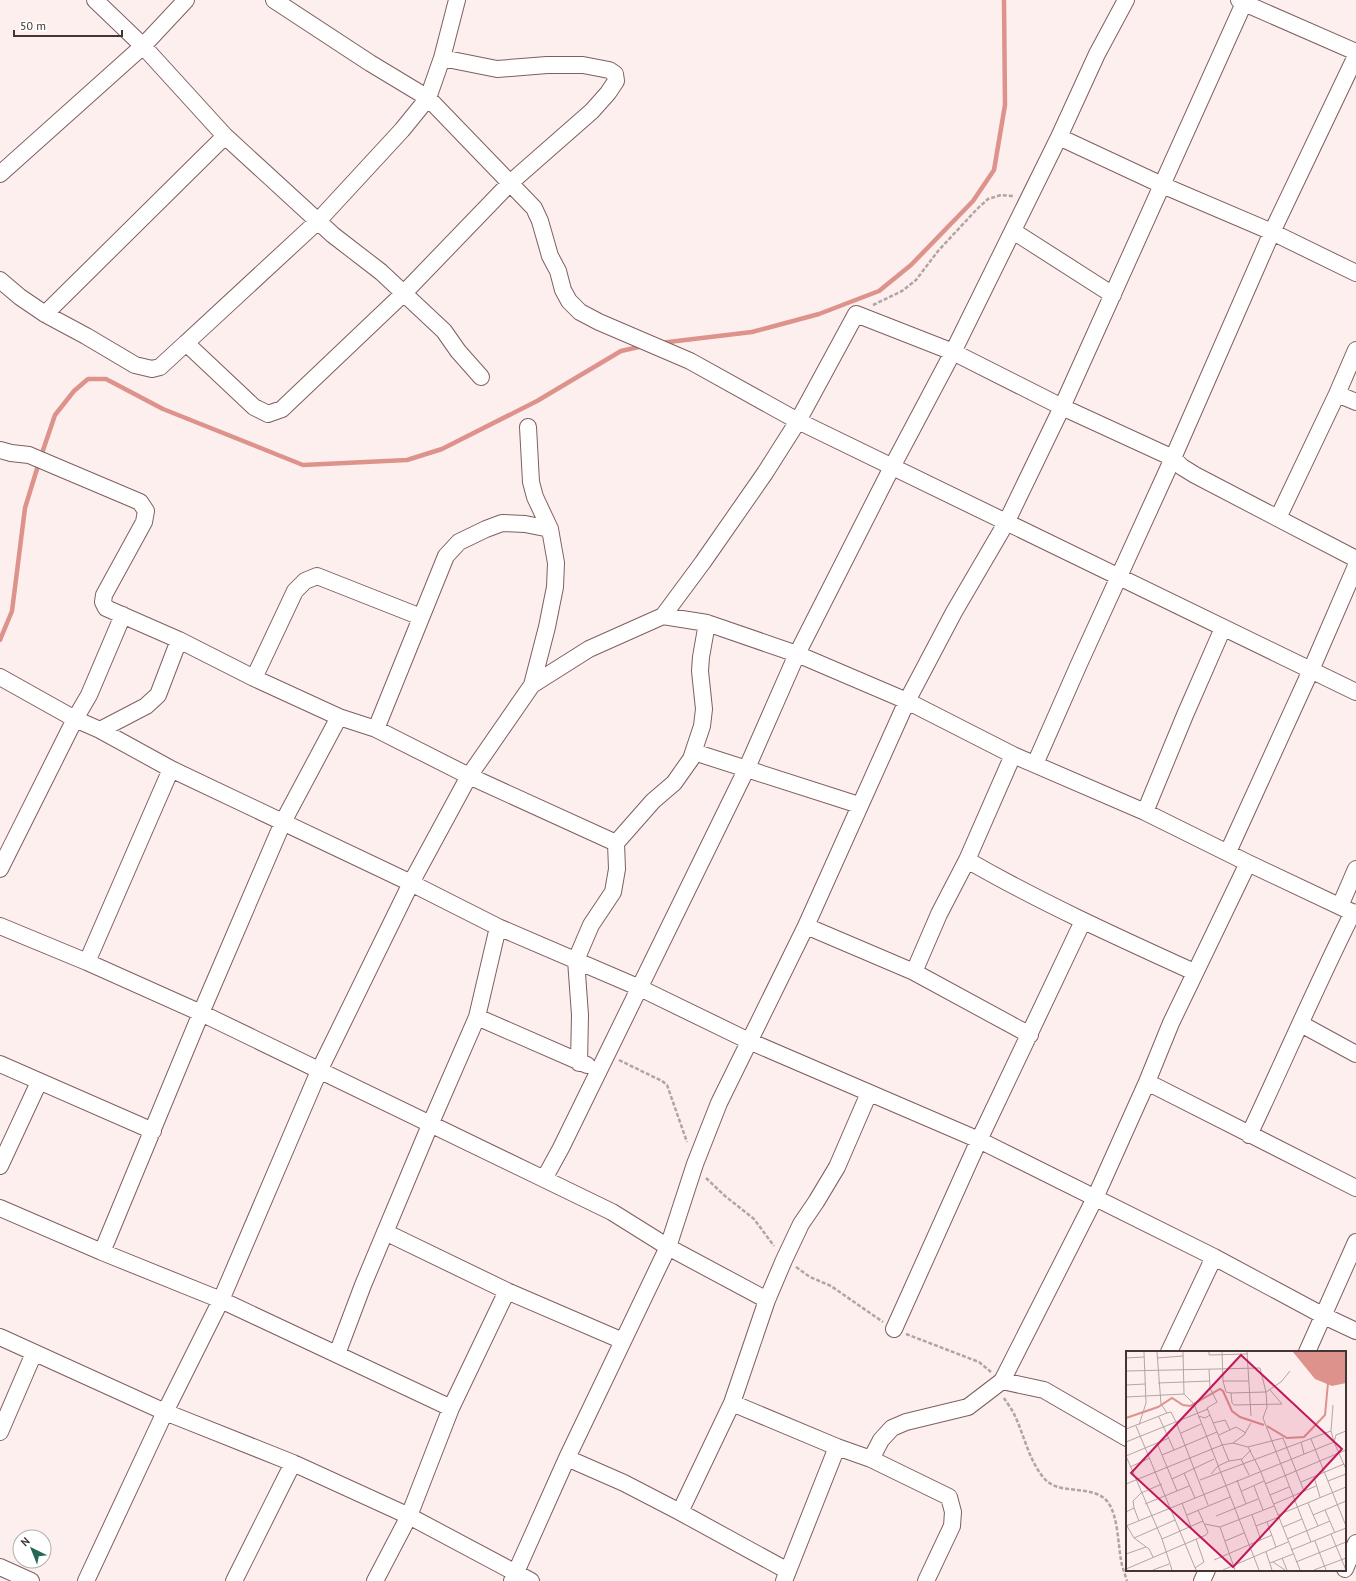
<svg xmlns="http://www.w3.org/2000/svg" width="1356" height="1581" font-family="'PT Sans',sans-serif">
<rect width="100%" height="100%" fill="#fdefee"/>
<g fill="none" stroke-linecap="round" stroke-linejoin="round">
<path stroke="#dd928c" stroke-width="4.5" d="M660 343 752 332 819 314 879 291 911 265 973 201 994 170 1005 105 1004 0
M0 640 12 611 25 508 40 459 55 415 74 391 88 379H106L163 409 303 465 407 460 442 449 537 401 621 351 643 346"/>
<g stroke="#7e605e" stroke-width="18">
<path id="street" d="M95 0 143 46 225 136 333 235 381 272 444 331 458 351 481 377
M274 0 370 63 428 98 534 208 540 221 550 256 558 271 563 290 569 301 580 312 599 322 690 361 798 421 1356 692
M1242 0 1244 3 1356 52
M442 58 497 69 547 65H583L609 70 615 74 616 81 608 93 592 111 510 183 403 294 282 409 268 414 254 407 186 343 318 221 402 130 428 98 442 58 457 0
M1059 137 1162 185 1272 232 1356 273
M0 174 143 46 186 0
M1013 231 1113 295
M0 280 20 297 45 314 86 336 135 365 152 369 160 367 186 343
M45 314 225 136
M1337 394 1356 402
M528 427 531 482 535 497 550 529 556 563 555 587 547 627 532 685
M0 450 11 453 29 455 140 502 146 511 144 522 104 595 103 602 106 608 179 640 254 678 339 717 376 729 469 776 616 843
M1278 518 1337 394 1356 350
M663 616 707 623 797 654 907 701 1013 755 1145 812 1248 863 1356 914
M0 677 75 719 100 730 171 769 411 883 498 927 640 988 749 1041 979 1140 1214 1257 1324 1316 1356 1331
M254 678 295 591 305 581 317 576 421 617
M376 729 446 556 459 542 486 529 502 523 525 524 550 529
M100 730 146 706 158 695 179 640
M694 752 859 805
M1035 764 1079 664 1173 458 1272 232 1356 56
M1145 812 1185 715 1223 628
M1228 852 1311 670 1356 566
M967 860C1040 902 1117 937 1194 972
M0 869 75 719 89 695 123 615
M1340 906 1356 869
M0 926 87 962 201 1013 544 1179 612 1212 668 1247 767 1300
M806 926 914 972 1030 1035
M87 962 171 769
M914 972 939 914 967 860 1013 755
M477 1017 587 1065
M1301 1024 1356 1054
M579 1063 580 1015 576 960 591 925 613 892 617 869 616 843 653 801 674 783 691 759 702 726 704 709 700 671 701 657 707 623
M0 1064 153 1131
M1147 1082 1356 1188
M1249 1135C1284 1061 1316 986 1353 912
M0 1166 39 1082
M544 1179 561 1148 746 770 797 654 892 467 953 352 1059 137 1097 54 1126 0
M0 1208 102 1252 221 1300 451 1408
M385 1232 507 1291 623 1341
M102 1252 201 1013 283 822 339 717
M894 1329 979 1140 1083 921
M0 1337 165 1412 293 1463 409 1516 531 1581
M1169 1352 1214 1257
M1307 1352 1356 1242
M337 1354 363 1285 430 1125 477 1017 498 927
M1002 1381 1044 1390 1127 1438
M732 1403 837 1447 871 1459 949 1497 953 1512 952 1526 926 1581
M0 1432 34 1353
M567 1458 624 1483 680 1512 788 1571
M871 1459 881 1440 892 1428 906 1422 968 1407 1002 1381 1095 1198 1147 1082 1171 1023 1248 863
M680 1512 732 1403 767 1300 784 1260 801 1224 816 1202 837 1167 869 1093
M0 1567 31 1581
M1345 1569 1356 1543
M86 1581 165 1412 221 1300 319 1071 411 883 469 776 532 685 589 649 663 616 703 562 765 473 798 421 856 314 953 352 1062 407 1173 458 1182 467 1195 475 1356 559
M234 1581 293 1463
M375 1581 409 1516 451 1408 507 1291
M512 1581 567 1458 668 1247 695 1164 719 1103 806 926 907 701 954 612 1006 523 1062 407 1244 3 1239 0
M784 1581 837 1447
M1202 1581 1207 1570"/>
</g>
<path stroke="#b2a4a3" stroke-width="2.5" stroke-dasharray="4 2" stroke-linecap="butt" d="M873 305 902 291 916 280 938 251 977 209 988 199 1001 195 1013 196
M619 1060 662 1081 667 1085 687 1142
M706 1178 725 1196 754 1219 774 1246
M796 1267 810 1277 831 1286 883 1322
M906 1334 979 1362 991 1372
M1004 1398C1007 1403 1012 1409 1015 1416 1024 1435 1029 1460 1043 1477 1058 1497 1091 1483 1107 1501 1118 1514 1118 1544 1121 1560 1122 1567 1125 1574 1127 1581"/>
<use href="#street" stroke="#fff" stroke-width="16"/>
</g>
<g transform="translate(1126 1351)">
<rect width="220" height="220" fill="#fdefee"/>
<path d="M167 1H220V32L206 35 189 28Z" fill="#dd928c"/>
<path fill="none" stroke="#dd928c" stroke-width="2" d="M0 67 32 56 46 47 57 54 64 55 94 38 97 40 106 60 114 66 138 74M141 75 161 87 178 86 199 64 202 32"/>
<path fill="none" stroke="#b2a5a3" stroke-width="1" d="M31 1 35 53 41 62 45 61 50 71 82 154M57 1 58 43 68 53 133 219M83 1V4L122 3M96 1 97 30 100 41 105 42M121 1 125 65M0 7 18 6M31 7 57 5M83 18 84 37 91 51 81 57 103 110M0 20 134 17 140 41 141 56 137 67 185 191M97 30H123M32 32 84 30M0 34 19 33M144 39 156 53 108 54 106 52 105 42 140 41 155 31 164 20M0 46 58 43M72 65 79 67 84 64M33 66 48 99M87 72 99 69 104 79M13 74 20 52 18 1M10 75 70 219M0 78 41 62M220 80 210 84 208 91 220 118M55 82 75 73M93 84 110 76 120 82M185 88 220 175M0 91 82 58M175 91 178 103M31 92 51 140M107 92 118 84 125 72M122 96 134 119 174 219M36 104 91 81M0 105 36 188 46 219M0 105 43 87M115 108 123 124M4 116 24 107M58 122 69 147M85 123 92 115 103 110 116 108 125 99M188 126 194 146M46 128 88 108M74 129 205 80M111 129 120 153M202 130 220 123M175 131 218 113M0 133 96 94 107 92 122 96 157 87 178 140M139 133 220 99M128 135 137 159M116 140 138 130M144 144 163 136M56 152 65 176M182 152 192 175M19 153 63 135M148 153 190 135M8 157 13 170M199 159 209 182M0 161 8 157 7 150 15 142 36 133M61 164 104 146M126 164 135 189M152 164 220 136M187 164 220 150M90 165 132 148M141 171 150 196M79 173 94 176 148 155M0 175 208 91 205 80 207 54M1 175 8 187 49 169M130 175 153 166M94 176 109 219M157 176 176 168M205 183 220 219M8 187 23 198 27 206M36 188 77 170M161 188 204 170M99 190 118 182M189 190 200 219M165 199 220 177M140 201 146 219M0 203 20 196M156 207 161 219M88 209 146 184M147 211 159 219M170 211 220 191M144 212 167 203M69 217 78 211 70 188M0 218 80 184 82 181 72 159M27 219 43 213M97 219 162 191M188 219 220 207"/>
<path fill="#c2185b" fill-opacity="0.15" stroke="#c2185b" stroke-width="2" d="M115 4 216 98 107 216 5 122Z"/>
<rect width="220" height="220" fill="none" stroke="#423533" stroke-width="2"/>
</g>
<g transform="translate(32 1549) rotate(317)"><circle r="19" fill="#ffffff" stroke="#b3aead"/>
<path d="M0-3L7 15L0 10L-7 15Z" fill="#246757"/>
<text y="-6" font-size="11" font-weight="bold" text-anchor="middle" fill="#423533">N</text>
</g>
<path d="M14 30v6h108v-6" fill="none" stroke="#423533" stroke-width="2"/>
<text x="20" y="30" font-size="12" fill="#423533" stroke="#ffffff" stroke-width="3" paint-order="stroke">50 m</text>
</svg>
